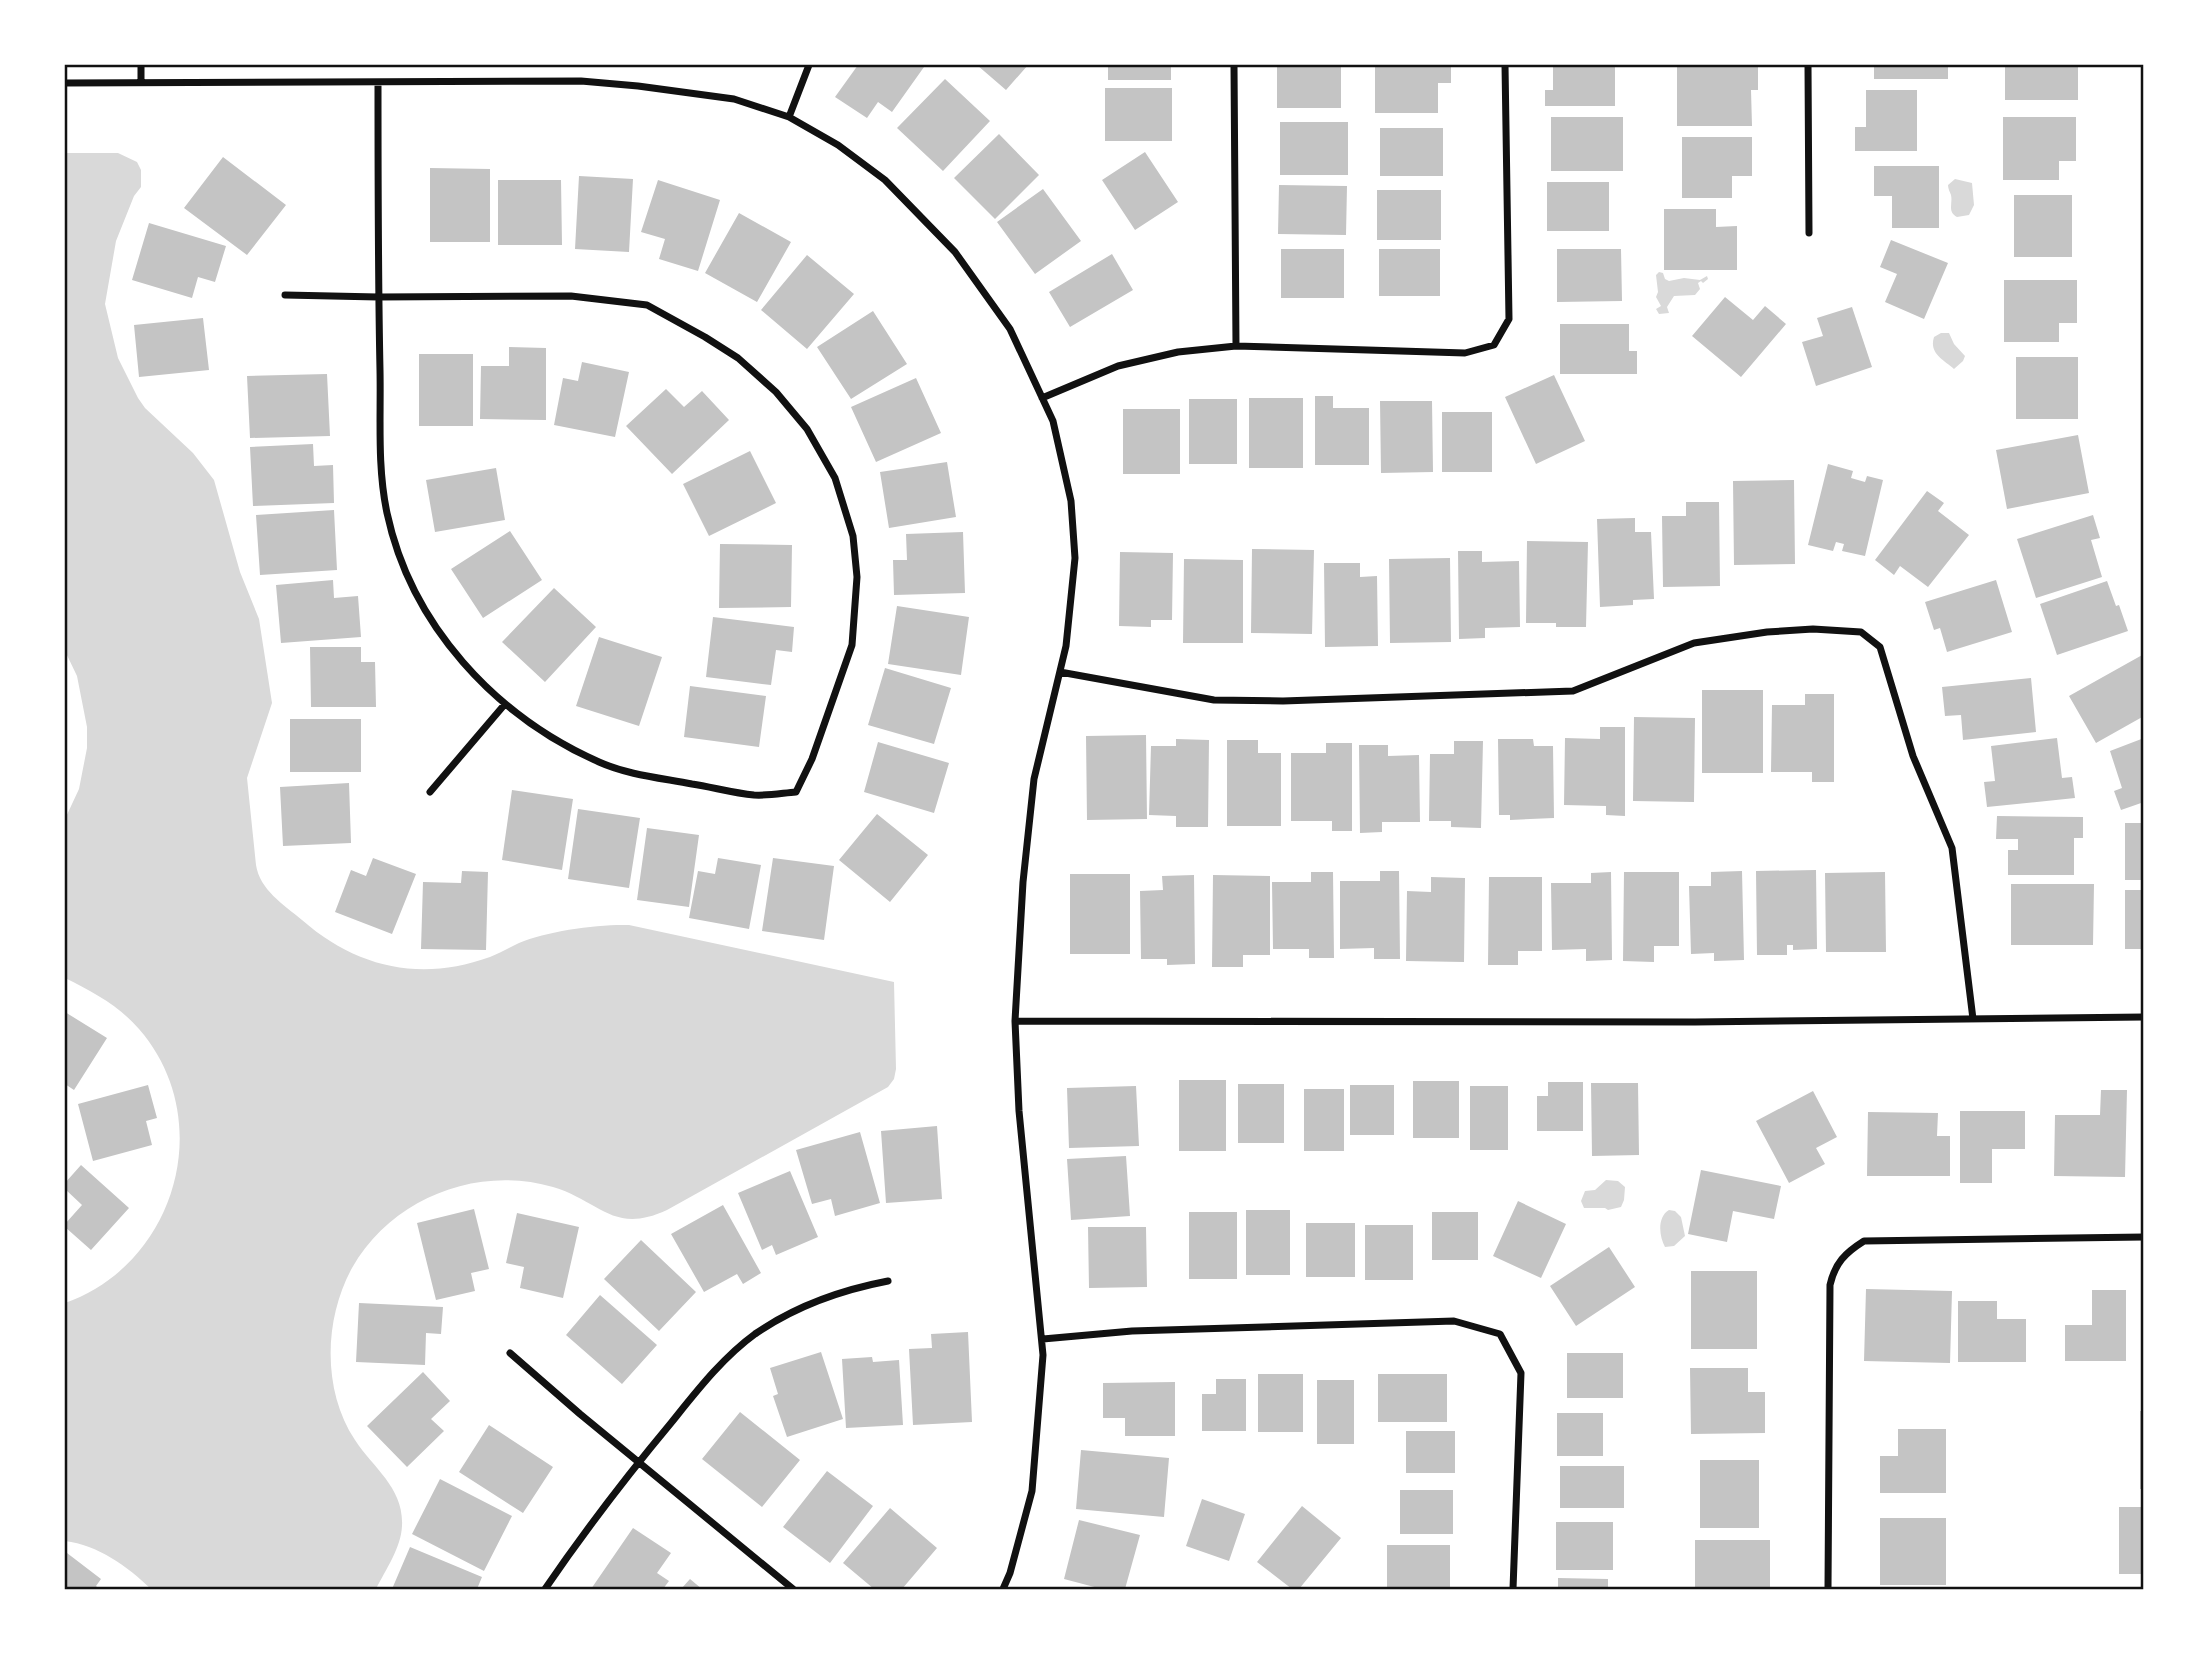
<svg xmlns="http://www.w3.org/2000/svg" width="2209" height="1654" font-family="Karla,sans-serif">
<rect width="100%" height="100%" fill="#fff"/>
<path fill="#d9d9d9" d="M65 153H118L137 162 141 170V187L134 196 116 241 105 304 118 358 138 398 145 408 193 453 214 480 240 572 259 619 272 703 247 778 256 865C260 890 283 904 302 920 357 968 421 982 490 957 500 953 509 948 519 943 547 931 598 924 629 925L894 982 896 1069 894 1079 888 1087 667 1210C613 1235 600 1201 553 1187 477 1165 392 1198 352 1268 324 1319 322 1390 355 1440 374 1469 404 1488 402 1526 401 1548 386 1569 376 1589H151C127 1566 98 1545 65 1541V1303C176 1264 218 1120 139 1029 118 1005 93 992 65 978V819L79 789 87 748V727L77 676 65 651Z
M1955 179 1972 183 1974 205 1969 215 1957 217C1947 211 1953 204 1951 195 1950 192 1948 189 1948 185Z
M1659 272 1663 273 1665 279 1669 281 1684 278 1700 280 1707 276 1708 279 1703 283 1701 281 1698 283 1700 289 1695 295 1674 296 1667 307 1669 313 1659 314 1656 309 1661 306 1656 297 1658 292 1656 275Z
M1941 333H1949L1954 344 1965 356 1963 361 1954 369C1942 359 1929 353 1934 337Z
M1606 1180 1618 1181 1625 1187 1624 1200 1621 1207 1608 1210 1605 1208H1584L1581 1201 1585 1191 1595 1190Z
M1669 1210 1675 1211 1681 1217 1685 1236 1674 1246 1665 1247C1659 1236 1657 1217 1669 1210Z"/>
<path fill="#c4c4c4" d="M858 65H921L924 67 892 112 878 102 867 118 835 97Z
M977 65H1028L1006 90Z
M1108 65H1171V80H1108Z
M1277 65H1341V108H1277Z
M1375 65H1451V83H1438V113H1375Z
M1553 65H1615V106H1545V90H1553Z
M1677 65H1758V90H1751L1752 126H1677Z
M1874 65H1948V79H1874Z
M2005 65H2078V100H2005Z
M945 79 990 121 943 171 897 128Z
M1105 88H1172V141H1105Z
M1866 90H1917V151H1855V127H1866Z
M1551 117H1623V171H1551Z
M2003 117H2076V161H2059V180H2003Z
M1280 122H1348V175H1280Z
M1380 128H1443V176H1380Z
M999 134 1039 175 995 219 954 178Z
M1682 137H1752V176H1732V198H1682Z
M1145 152 1178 202 1135 230 1102 180Z
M223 157 286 205 247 255 184 208Z
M1874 166H1939V228H1892V196H1874Z
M430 168 490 169V242H430Z
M579 176 633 179 629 252 575 249Z
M498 180H561L562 245H498Z
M658 180 720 200 698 271 659 259 665 239 641 232Z
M1547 182H1609V231H1547Z
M1279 185 1347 186 1346 235 1278 234Z
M1043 189 1081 241 1035 274 997 222Z
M1377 190H1441V240H1377Z
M2014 195H2072V257H2014Z
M1664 209H1716V227L1737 226V270H1664Z
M739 213 791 242 757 302 705 273Z
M149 223 226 246 215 282 198 277 192 298 132 280Z
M1891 240 1948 263 1924 319 1885 302 1897 274 1880 267Z
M1281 249H1344V298H1281Z
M1379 249H1440V296H1379Z
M1557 249H1621L1622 301 1557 302Z
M1112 254 1133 290 1070 327 1049 292Z
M807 255 854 294 807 349 761 310Z
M2004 280H2077V323H2059V342H2004Z
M1725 297 1753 320 1765 306 1786 324 1741 377 1692 336Z
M1852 307 1872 367 1816 386 1802 342 1823 336 1817 318Z
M873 311 907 364 851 399 817 347Z
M203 318 209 370 139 377 134 325Z
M1560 324H1629V351H1637V374H1560Z
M509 347 546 348V420L480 419 481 366H509Z
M419 354H473V426H419Z
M2016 357H2078V419H2016Z
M582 362 629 372 615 437 554 425 563 378 578 381Z
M327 374 330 436 250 438 247 376Z
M1554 375 1585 441 1536 464 1505 397Z
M916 378 941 433 876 462 851 407Z
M666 389 684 407 702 391 729 420 672 474 626 426Z
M1315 396H1333V408H1369V465H1315Z
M1249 398H1303V468H1249Z
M1189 399H1237V464H1189Z
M1380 401H1432L1433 472 1381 473Z
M1123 409H1180V474H1123Z
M1442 412H1492V472H1442Z
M2078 435 2089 493 2007 509 1996 450Z
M313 444 314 466 333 465 334 503 253 506 250 447Z
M750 451 776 503 709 536 683 484Z
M947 462 956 517 889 528 880 472Z
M1828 464 1853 471 1851 478 1865 482 1867 476 1883 480 1865 556 1842 551 1844 544 1836 542 1833 551 1808 545Z
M496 468 505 520 435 532 426 480Z
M1794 480 1795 564 1734 565 1733 481Z
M1927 491 1944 503 1938 511 1969 535 1928 587 1900 566 1894 575 1875 560Z
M1686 502H1719L1720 586 1663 587 1662 516H1686Z
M334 510 337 570 260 575 256 515Z
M2093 515 2100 538 2091 540 2102 577 2036 598 2017 539Z
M1635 518V532H1651L1654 599 1633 600V605L1600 607 1597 519Z
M510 531 542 580 483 618 451 569Z
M963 532 965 593 894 595 893 560H907L906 534Z
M1527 541 1588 542 1586 627H1556V623H1526Z
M720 544 792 545 791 607 719 608Z
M1252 549 1314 550 1312 634 1251 633Z
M1458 551H1482V562L1519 561 1520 627 1485 628V638L1459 639Z
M1120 552 1173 553 1172 620H1151V627L1119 626Z
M1450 558 1451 642 1390 643 1389 559Z
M1184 559 1243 560V643H1183Z
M1324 563H1360V577L1377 576 1378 646 1325 647Z
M333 580 334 598 358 596 361 637 281 643 276 585Z
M1996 580 2012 632 1947 652 1940 628 1934 630 1925 602Z
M2107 581 2116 606 2119 605 2128 631 2057 655 2040 604Z
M554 588 596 627 545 682 502 642Z
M897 606 969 617 961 675 888 664Z
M713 617 794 627 792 652 776 650 771 685 706 677Z
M599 637 662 657 639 726 576 706Z
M310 647H361V662H375L376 707H311Z
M2144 654V716L2096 743 2069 696Z
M885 668 951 688 934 744 868 725Z
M2031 678 2036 732 1963 740 1961 715 1945 716 1942 687Z
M690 686 766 696 759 747 684 737Z
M1702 690H1763V773H1702Z
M1805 694H1834V782H1812V772H1771L1772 705H1805Z
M1634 717 1695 718 1694 802 1633 801Z
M290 719H361V772H290Z
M1600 727H1625V816L1606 815V806L1564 805 1565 738 1600 739Z
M1146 735 1147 819 1087 820 1086 736Z
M2057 738 2062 778 2072 777 2075 798 1987 807 1984 782 1995 781 1991 746Z
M2144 738V802L2121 810 2114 791 2122 788 2110 751Z
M1176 739 1209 740 1208 827H1176V816L1149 815 1151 746H1176Z
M1498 739H1533L1534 746H1553L1554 818 1510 820V815H1499Z
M1227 740H1258V753H1281V826H1227Z
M1454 741H1483L1481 828 1451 827V821H1429L1430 754H1454Z
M878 742 949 763 934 813 864 792Z
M1326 743H1352V831H1332V821H1291V753H1326Z
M1359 745H1388V756L1419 755 1420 822H1382V832L1360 833Z
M349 783 351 843 283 846 280 787Z
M512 790 573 799 562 870 502 860Z
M578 809 640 818 629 888 568 879Z
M877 814 928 855 890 902 839 860Z
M1997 816 2083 817V838H2074V875H2008V850H2018V839H1996Z
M2125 823H2144V880H2125Z
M647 828 699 835 689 907 637 900Z
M373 858 416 874 392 934 335 912 351 870 366 876Z
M718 858 761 865 749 929 689 918 698 871 715 874Z
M773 858 834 866 824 940 762 931Z
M1816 870 1817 949 1793 950V945H1787V955H1757L1756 871Z
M462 871 488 872 486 950 421 949 423 882 461 883Z
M1380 871H1399L1400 959H1374V948L1340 949V881H1380Z
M1742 871 1744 960 1714 961V953L1691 954 1689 886H1711V872Z
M1311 872H1333L1334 958H1309V949H1273L1272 882H1311Z
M1611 872 1612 960 1586 961V949L1552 950 1551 883H1591V873Z
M1624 872H1679V946H1654V962L1623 961Z
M1885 872 1886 952H1826L1825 873Z
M1070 874H1130V954H1070Z
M1194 875 1195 964 1167 965V959H1141L1140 891 1163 890 1162 876Z
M1213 875 1270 876V955H1243V967H1212Z
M1431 877 1465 878 1464 962 1406 961 1407 891 1431 892Z
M1489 877H1542V951H1518V965H1488Z
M2011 884H2094L2093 945H2011Z
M2125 890H2144V949H2125Z
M65 1012 107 1038 74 1090 65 1084Z
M1179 1080H1226V1151H1179Z
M1413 1081H1459V1138H1413Z
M1548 1082H1583V1131H1537V1096H1548Z
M1591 1083H1638L1639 1155 1592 1156Z
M1238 1084H1284V1143H1238Z
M148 1085 157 1118 146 1121 152 1145 93 1161 78 1104Z
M1350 1085H1394V1135H1350Z
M1136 1086 1139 1146 1069 1148 1067 1088Z
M1470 1086H1508V1150H1470Z
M1304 1089H1344V1151H1304Z
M2101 1090H2127L2125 1177 2054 1176 2055 1115H2100Z
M1813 1091 1837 1137 1816 1148 1825 1164 1789 1183 1756 1121Z
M1960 1111H2025V1149H1992V1183H1960Z
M1868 1112 1938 1113 1937 1136H1950V1176H1867Z
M937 1126 942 1199 886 1203 881 1131Z
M860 1132 880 1203 835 1216 831 1199 812 1204 796 1150Z
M1126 1156 1130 1216 1071 1220 1067 1159Z
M81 1165 129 1208 91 1250 65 1227V1224L82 1205 65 1189V1183Z
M1701 1170 1781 1186 1774 1219 1733 1211 1727 1242 1688 1234Z
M790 1171 818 1237 776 1255 772 1245 762 1250 738 1193Z
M1518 1201 1566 1224 1541 1278 1493 1256Z
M723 1205 761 1273 743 1284 737 1274 704 1292 671 1234Z
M474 1209 489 1269 471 1273 475 1291 436 1300 417 1223Z
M1246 1210H1290V1275H1246Z
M1189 1212H1237V1279H1189Z
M1432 1212H1478V1260H1432Z
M517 1213 579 1227 563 1298 520 1288 524 1267 506 1263Z
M1306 1223H1355V1277H1306Z
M1365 1225H1413V1280H1365Z
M1088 1227H1146L1147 1287 1089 1288Z
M641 1240 696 1292 659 1331 604 1279Z
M1609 1247 1635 1287 1576 1326 1550 1286Z
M1691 1271H1757V1349H1691Z
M1866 1289 1952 1291 1950 1363 1864 1361Z
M2092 1290H2126V1361H2065V1325H2092Z
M600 1295 657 1345 622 1384 566 1335Z
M1958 1301H1997V1319H2026V1362H1958Z
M359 1303 443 1307 441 1334 426 1333 425 1365 356 1362Z
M968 1332 972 1422 913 1425 909 1349 932 1348 931 1334Z
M821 1352 843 1419 787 1437 773 1396 778 1394 770 1368Z
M1567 1353H1623V1398H1567Z
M872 1357 873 1362 899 1360 903 1425 846 1428 842 1359Z
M1690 1368H1748V1392H1765V1433L1691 1434Z
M423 1372 450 1401 431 1419 444 1431 407 1467 367 1426Z
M1258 1374H1303V1432H1258Z
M1378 1374H1447V1422H1378Z
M1216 1379H1246V1431H1202V1394H1216Z
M1317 1380H1354V1444H1317Z
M1175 1382V1436H1125V1418H1103V1383Z
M2140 1411H2144V1489H2140Z
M740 1412 800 1460 762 1507 702 1459Z
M1557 1413H1603V1456H1557Z
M489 1425 553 1467 523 1513 459 1472Z
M1898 1429H1946V1493H1880V1456H1898Z
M1406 1431H1455V1473H1406Z
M1081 1450 1169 1458 1164 1517 1076 1509Z
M1700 1460H1759V1528H1700Z
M1560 1466H1624V1508H1560Z
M827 1471 873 1506 830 1563 783 1527Z
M440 1479 512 1516 484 1571 412 1534Z
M1400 1490H1453V1534H1400Z
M1202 1499 1245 1514 1229 1561 1186 1546Z
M1302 1506 1341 1538 1299 1589H1292L1257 1562Z
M2119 1507H2144V1574H2119Z
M890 1508 937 1548 902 1589H874L843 1563Z
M1880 1518H1946V1585H1880Z
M1079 1520 1140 1535 1125 1589H1102L1064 1579Z
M1556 1522H1613V1570H1556Z
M633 1528 671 1553 657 1573 669 1581 663 1589H591Z
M1695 1540H1770V1589H1695Z
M1387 1545H1450V1588H1387Z
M410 1547 482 1577 477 1589H392Z
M67 1553 101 1579 96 1586 99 1589H65V1556Z
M1558 1578 1608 1579V1589H1558Z
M690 1579 702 1589H681Z"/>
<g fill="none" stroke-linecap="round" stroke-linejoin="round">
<path stroke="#111" stroke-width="7" d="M141 65V81
M1234 65 1236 346
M1808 65 1809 233
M65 83 581 81 638 86 734 99 789 117 838 145 885 180 955 252 1010 329 1053 421 1071 501 1075 558 1066 646 1034 779 1023 882 1015 1021 1019 1111 1043 1355 1032 1491 1010 1573 1003 1589
M789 117 809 65
M285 295 378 297 571 296 647 305 705 337 738 358 776 392 807 429 835 478 853 536 857 577 852 645 812 759 796 792C783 793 768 796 754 795 733 793 712 787 692 784 661 778 628 775 599 762 495 716 411 625 387 513 377 466 381 417 380 370 378 274 378 179 378 84
M1042 398 1118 366 1178 352 1236 346 1465 353 1494 345 1509 319 1505 65
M1060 672 1214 700 1283 701 1573 691 1694 643 1767 632 1813 629 1861 632 1880 647 1913 756 1952 848 1973 1019
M430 792 505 704
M1015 1021 1695 1022 2144 1017
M1043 1339 1132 1331 1454 1321 1500 1334 1521 1373 1513 1589
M510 1353 580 1414 793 1589
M545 1589C584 1532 626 1477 671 1423 696 1392 722 1358 755 1334 794 1307 841 1290 888 1281
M1828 1589 1830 1285C1835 1263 1845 1253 1864 1241L2144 1237"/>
</g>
<rect width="2209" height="1654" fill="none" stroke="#ffffff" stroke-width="133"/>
<rect x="66" y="66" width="2076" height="1522" fill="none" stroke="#111" stroke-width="2.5"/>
</svg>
